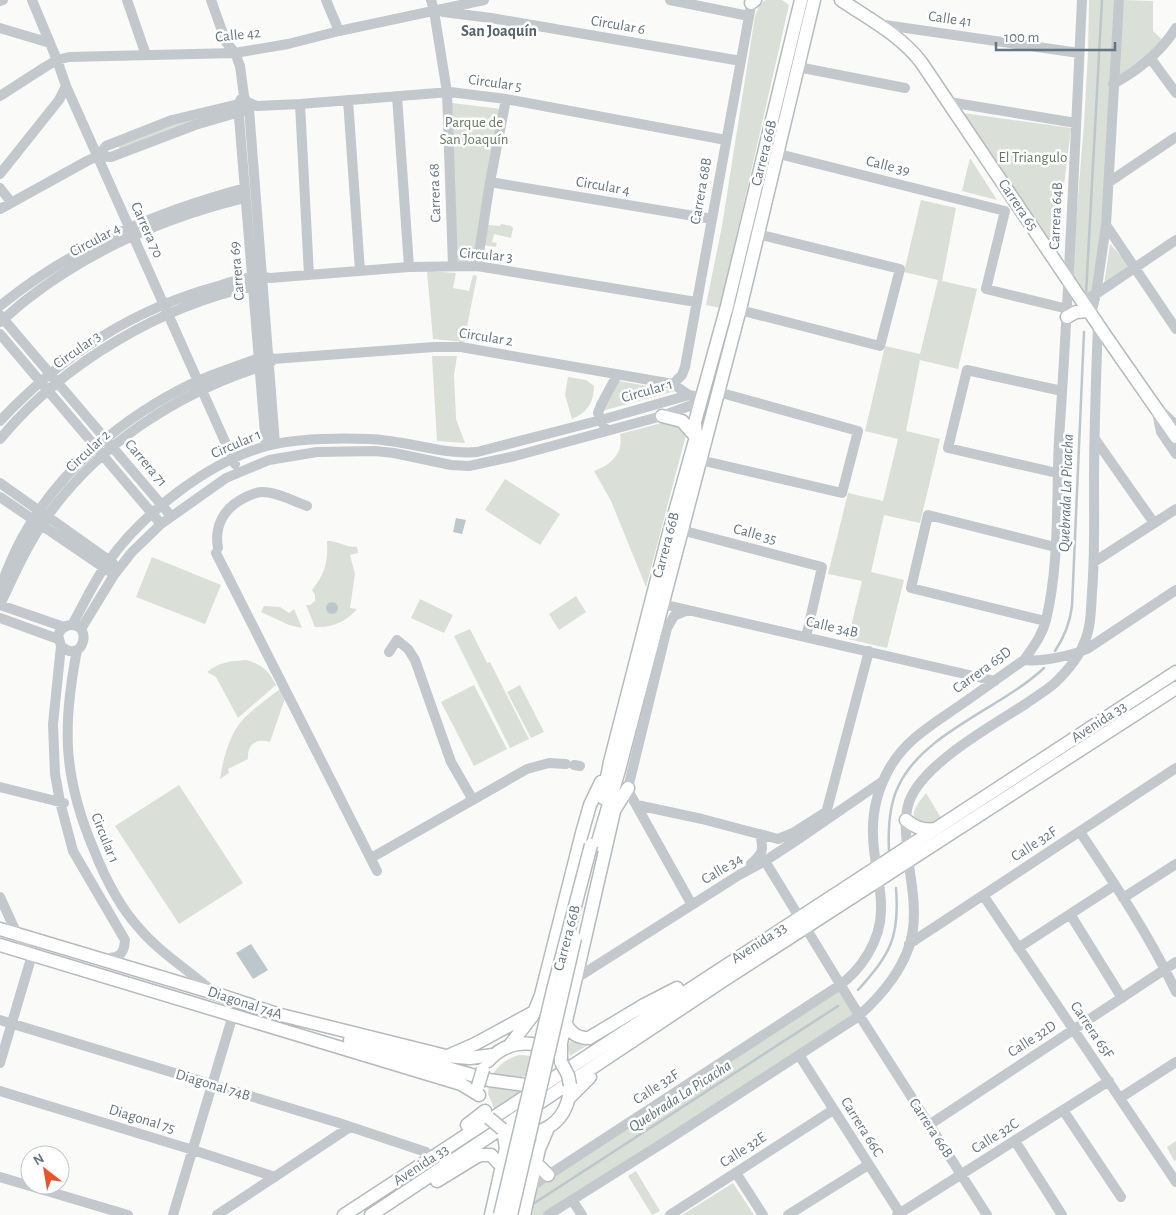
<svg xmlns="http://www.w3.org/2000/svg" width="1176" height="1215" font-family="'Alegreya Sans',sans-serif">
<rect width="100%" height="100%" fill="#fafaf8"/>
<path fill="#dadfd7" d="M765 0H782L789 5 720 308 706 305 722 226 755 16 759 6Z
M1089 0H1116L1104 193 1095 290 1082 294 1071 281 1084 124 1088 54Z
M1122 0 1153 1V31L1164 41 1146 57 1118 76Z
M452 103 502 109 474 261 455 262Z
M963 113 1071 128 1056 251Z
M226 114 173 128 120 149 117 144 171 123Z
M970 158 997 200 962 191Z
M921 200 956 208 942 281 977 289 958 369 920 360 906 431 940 439 920 523 884 515 871 572 904 580 887 648 848 639 862 581 828 574 848 493 883 501 898 439 865 431 885 346 920 354 938 280 904 272Z
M501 224 511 226 513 228 511 238 494 234 492 242 497 243 496 247 483 245 488 225 500 226Z
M1110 244 1130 266 1104 285Z
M427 271 456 273 453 288 469 291 473 275 477 276 464 342 433 339Z
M432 356H457L454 375 456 419 465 443 437 441Z
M568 377 586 380 594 386C594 402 587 413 572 419L565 395Z
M619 381 675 391 602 411Z
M669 421 685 430 686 435 646 587 611 501 594 471C611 465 624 453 620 434Z
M505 479 560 514 540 545 485 510Z
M327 541C337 540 344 547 357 547L358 553 350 555 355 574 350 608 357 609C346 622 332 628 315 627L306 605H310L315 601V595L312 590C325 573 328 563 327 541Z
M152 557 221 585 205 624 136 597Z
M576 596 586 612 559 630 549 614Z
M420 599 453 615 444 633 411 618Z
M264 606 280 607 289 613 294 609 302 628 289 625 261 612Z
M470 629 487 663 490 662 529 739 510 748 454 636Z
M246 660C263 665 268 670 276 685L238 718 216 677 207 672C219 662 231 661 246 660Z
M474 685 507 749 474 766 441 702Z
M520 685 544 732 531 738 507 692Z
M280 689 285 698 270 742C256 738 247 744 248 759L228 769 229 773 220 779C223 760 228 739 240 723 251 710 266 700 280 689Z
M179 785 243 883 179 924 115 826Z
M926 793 941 818C930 825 925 825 914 819 912 809 920 801 926 793Z
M841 984 859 1015 549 1215H532L536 1183Z
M571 1039C577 1044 583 1043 591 1043L570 1056 568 1048Z
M519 1055C533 1055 541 1059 552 1068 530 1075 515 1082 492 1076 499 1064 507 1059 519 1055Z
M489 1086 521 1091 495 1110 488 1094Z
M1176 1141V1160L1174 1161 1167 1147Z
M636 1171 660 1211 652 1215 628 1176Z
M733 1183 754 1215H682Z"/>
<path fill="#bbc7cb" d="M456 518 466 520 462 534 453 532Z
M326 608a6 6 0 1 1 12 0a6 6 0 1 1-12 0Z
M251 944 268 970 253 979 236 953Z"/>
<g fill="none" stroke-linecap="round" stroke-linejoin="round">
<path stroke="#bbc7cb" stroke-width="2.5" d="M1086 294 1102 0
M1055 651C1065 636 1070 623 1072 606L1084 332
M889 851C888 830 889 806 898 787 922 733 1002 708 1044 668
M858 990C890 954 900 938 896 888
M533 1204 838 1006"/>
<g stroke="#b5babe" stroke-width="15">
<path id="major" d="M841 0C869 19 900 35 921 62L1105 335 1176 437
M751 3 755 0
M1067 317 1076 312 1089 311
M662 416 682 421 696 437
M603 798 610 762 667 540 696 437 695 422 727 306 801 0
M615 809 628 788
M906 820C915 828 924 831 936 829
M597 845 619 770 740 309 814 0
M0 929 214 993 277 1014 446 1056 470 1058 493 1055
M0 945 461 1084 479 1095
M565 1022C570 1033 577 1038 589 1038L644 1005 677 988
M350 1040 489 1080 539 1087
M510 1045 533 1015 541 995 582 833 590 805 601 782
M450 1055 475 1044 532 1013
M488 1061C504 1043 528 1038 549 1050
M561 1061V1043L615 807
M569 1098 590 1077
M467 1125 485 1111
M502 1129C535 1142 566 1126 570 1090
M536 1163 548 1175
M437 1181 476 1157 481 1155H491L502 1167
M344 1215C621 1033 899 854 1176 672
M371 1215 724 980 1176 688
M491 1215 506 1148 503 1129
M524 1215 539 1149 548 1128"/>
</g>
<path stroke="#c3c8cc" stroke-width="10" d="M32 0 57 60 66 86 235 464
M127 0 146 55
M211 0 226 42 235 53 240 66 244 96 249 109 275 444
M326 0 339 31
M431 0 434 11 447 92 453 266
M670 0 749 16
M0 1 3 0
M443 12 491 18 741 61
M878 24 1079 53
M0 28 50 43
M1151 59 1176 93
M798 67 905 88
M1113 84C1139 70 1160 53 1176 28
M0 96 45 67 57 60 69 57 235 53 288 44 339 31 484 0
M397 96 409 267
M241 99 238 105 266 446
M348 100 360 271
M949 102 1076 123
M300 104 309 275
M771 152 1005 211 986 289 1068 309
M98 156 106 146 172 120 247 102 257 106 300 104 450 92 506 99 726 140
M0 174 59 100 66 86
M490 182 712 219
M1109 182 1176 137
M0 188 11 202
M0 209 87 161 98 156 111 157 195 125 243 111
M1106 225 1176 329
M477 266 490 182 506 99
M1080 298 1089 297 1096 294 1176 240
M0 306C72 247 156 212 245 188
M732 308 880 346 900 269 757 234
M1091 314 1096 294 1106 225 1119 0
M0 315 171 516
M0 322C9 315 17 307 26 300 90 250 167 217 245 198
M0 334 161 524
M673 384 682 375 685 367 752 0
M1157 412 1161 432 1176 454
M1162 412 1176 425
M0 421C60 357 133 309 218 286 234 281 254 274 270 278L409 267 477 266 696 302
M604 426 598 413 601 405 617 375
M0 439C63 363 163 304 259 285
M1095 439 1154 523
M700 460 842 493 858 431 718 392
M1057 473 948 448 967 370 1062 391
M0 483 113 563
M0 497 109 571
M681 530 822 567 806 637
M218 548C214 526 224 508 244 498 250 495 256 492 262 492 277 492 293 501 307 506
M216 553 377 871
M1094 562 1176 509
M0 587C7 571 13 554 22 538 60 469 124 416 195 382 216 373 238 366 259 358L268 356 273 359 434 347H461L673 384 689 395
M662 604 995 681
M0 605C13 577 25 550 42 524 95 445 180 391 269 364L272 361
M0 605 64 627
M688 610 674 616 667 628 628 788 630 794 692 905
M0 618 58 639
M1045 621 911 588 928 515 1055 547
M72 625C84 604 94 581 108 562 142 514 209 461 267 446 298 438 337 438 369 439 406 440 441 455 477 452L601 420 689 395 694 396 700 402 662 416 515 456 469 466 451 465 394 453 375 451 317 452 269 460 226 478 161 524 132 552 114 575 81 629
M61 646C83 666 94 623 70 625 64 626 60 630 58 635L61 646 53 724 55 774 60 802 73 851 125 940C124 957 117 958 102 959
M77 650C62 727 63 777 94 850 105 878 118 905 139 928 160 953 189 970 213 992
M389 652 397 640 408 649 415 660 451 762 473 800
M1024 660C1042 662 1070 656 1087 649L1176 590
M574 765 580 766
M0 787 64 803
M637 805 702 819 778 839 793 833 826 812
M825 817 869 651
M1080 832C1114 883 1150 936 1176 992
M371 858 527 769 549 763 566 764
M765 861 859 1015 987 1215
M751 864C763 853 764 851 760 834
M983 895 1176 1182
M0 897 17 934 32 955 0 1063
M1123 898 1176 864
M1070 914 1122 998
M909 944 1176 768
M1018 948 1115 885
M575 979 739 875 765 861 797 840 883 781
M0 1020 339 1123 426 1152
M799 1055 901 1215
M0 1091 193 1150 275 1177
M1120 1098 1176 1062
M1063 1110 1121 1197
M929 1125 1176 962
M1015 1141 1062 1215
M736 1173 763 1215
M0 1177 128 1215
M527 1189 837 987C861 971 881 940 881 910 882 885 873 860 873 835 872 812 878 789 889 769 905 740 933 724 959 706 981 691 1002 675 1024 660 1033 647 1042 636 1046 620 1060 562 1056 499 1059 439 1069 293 1075 146 1082 0
M572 1200 582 1215
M173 1215 233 1015
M217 1215 350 1127
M548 1215 666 1141 856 1018C881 997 909 964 913 929 916 905 911 881 908 858 907 840 903 820 909 802 923 763 992 726 1027 703 1037 696 1047 690 1056 682 1067 671 1079 657 1084 643 1091 628 1091 609 1092 592 1095 556 1094 520 1094 484 1094 431 1096 377 1098 324
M670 1215 833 1110
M788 1215 868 1165
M897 1215 1109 1081"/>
<use href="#major" stroke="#fff" stroke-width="12"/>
<g stroke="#b5babe" stroke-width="15" stroke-linecap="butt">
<path id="major-bridge" d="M561 1062 568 1075 570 1085
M478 1086 483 1069
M489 1118 502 1129
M500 1215 553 990 591 845
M511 1215 575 938"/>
</g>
<use href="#major-bridge" stroke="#fff" stroke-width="12"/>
</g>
<g text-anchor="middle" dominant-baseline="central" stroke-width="5" stroke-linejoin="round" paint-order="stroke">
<g font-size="15" fill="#657683" stroke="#fff">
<text transform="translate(950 19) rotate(8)">Calle 41</text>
<text transform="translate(618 25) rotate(10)">Circular 6</text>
<text transform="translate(238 35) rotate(-6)">Calle 42</text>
<text transform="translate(495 83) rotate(8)">Circular 5</text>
<text transform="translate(764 153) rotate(-76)">Carrera 66B</text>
<text transform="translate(888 166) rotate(14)">Calle 39</text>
<text transform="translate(603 186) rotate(10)">Circular 4</text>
<text transform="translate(701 191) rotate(-80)">Carrera 68B</text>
<text transform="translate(435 193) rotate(-92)">Carrera 68</text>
<text transform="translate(1018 205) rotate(56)">Carrera 65</text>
<text transform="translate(1056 216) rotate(-87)">Carrera 64B</text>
<text transform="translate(147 230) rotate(66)">Carrera 70</text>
<text transform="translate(95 240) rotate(-28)">Circular 4</text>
<text transform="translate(486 255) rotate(5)">Circular 3</text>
<text transform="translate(237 271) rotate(-95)">Carrera 69</text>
<text transform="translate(486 337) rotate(9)">Circular 2</text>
<text transform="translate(77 350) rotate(-35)">Circular 3</text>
<text transform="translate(647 391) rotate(-16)">Circular 1</text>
<text transform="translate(236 444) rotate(-23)">Circular 1</text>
<text transform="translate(88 451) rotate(-43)">Circular 2</text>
<text transform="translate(146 463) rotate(50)">Carrera 71</text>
<text transform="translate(755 534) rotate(15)">Calle 35</text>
<text transform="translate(666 545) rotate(-75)">Carrera 66B</text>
<text transform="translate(832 627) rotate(13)">Calle 34B</text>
<text transform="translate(982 670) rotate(-36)">Carrera 65D</text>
<text transform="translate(1099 722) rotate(-33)">Avenida 33</text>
<text transform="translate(105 838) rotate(68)">Circular 1</text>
<text transform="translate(1034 844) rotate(-33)">Calle 32F</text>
<text transform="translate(722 869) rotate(-31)">Calle 34</text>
<text transform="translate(567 938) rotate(-75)">Carrera 66B</text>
<text transform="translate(759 943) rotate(-33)">Avenida 33</text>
<text transform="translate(245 1003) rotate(18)">Diagonal 74A</text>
<text transform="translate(1092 1030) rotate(56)">Carrera 65F</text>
<text transform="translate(1032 1039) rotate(-33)">Calle 32D</text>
<text transform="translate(213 1085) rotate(17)">Diagonal 74B</text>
<text transform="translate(656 1087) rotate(-33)">Calle 32F</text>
<text transform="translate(142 1119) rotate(17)">Diagonal 75</text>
<text transform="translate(862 1127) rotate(58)">Carrera 66C</text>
<text transform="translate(931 1128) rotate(57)">Carrera 66B</text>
<text transform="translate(995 1136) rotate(-32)">Calle 32C</text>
<text transform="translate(743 1150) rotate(-33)">Calle 32E</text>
<text transform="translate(421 1165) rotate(-33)">Avenida 33</text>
</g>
<g font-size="15" fill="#687a64" stroke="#fff">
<text x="474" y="122">Parque de<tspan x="474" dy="17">San Joaquín</tspan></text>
<text x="1033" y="157">El Triangulo</text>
</g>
<g font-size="16" font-weight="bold" fill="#57646e" stroke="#fff">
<text x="499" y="31">San Joaquín</text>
</g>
<g font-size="16" font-style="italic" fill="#60757c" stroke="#fff">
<text transform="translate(1066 493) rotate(-88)">Quebrada La Picacha</text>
<text transform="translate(680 1096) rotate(-33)">Quebrada La Picacha</text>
</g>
</g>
<g transform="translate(45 1170) rotate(329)"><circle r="24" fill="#ffffff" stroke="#c1c8cd"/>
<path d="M0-4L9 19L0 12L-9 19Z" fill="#e4572e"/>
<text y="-8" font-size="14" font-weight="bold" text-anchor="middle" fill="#657683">N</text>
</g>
<path d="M996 42v8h119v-8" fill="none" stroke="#657683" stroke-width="2.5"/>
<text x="1004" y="42" font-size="15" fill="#657683" stroke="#ffffff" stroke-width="4" paint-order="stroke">100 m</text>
</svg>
